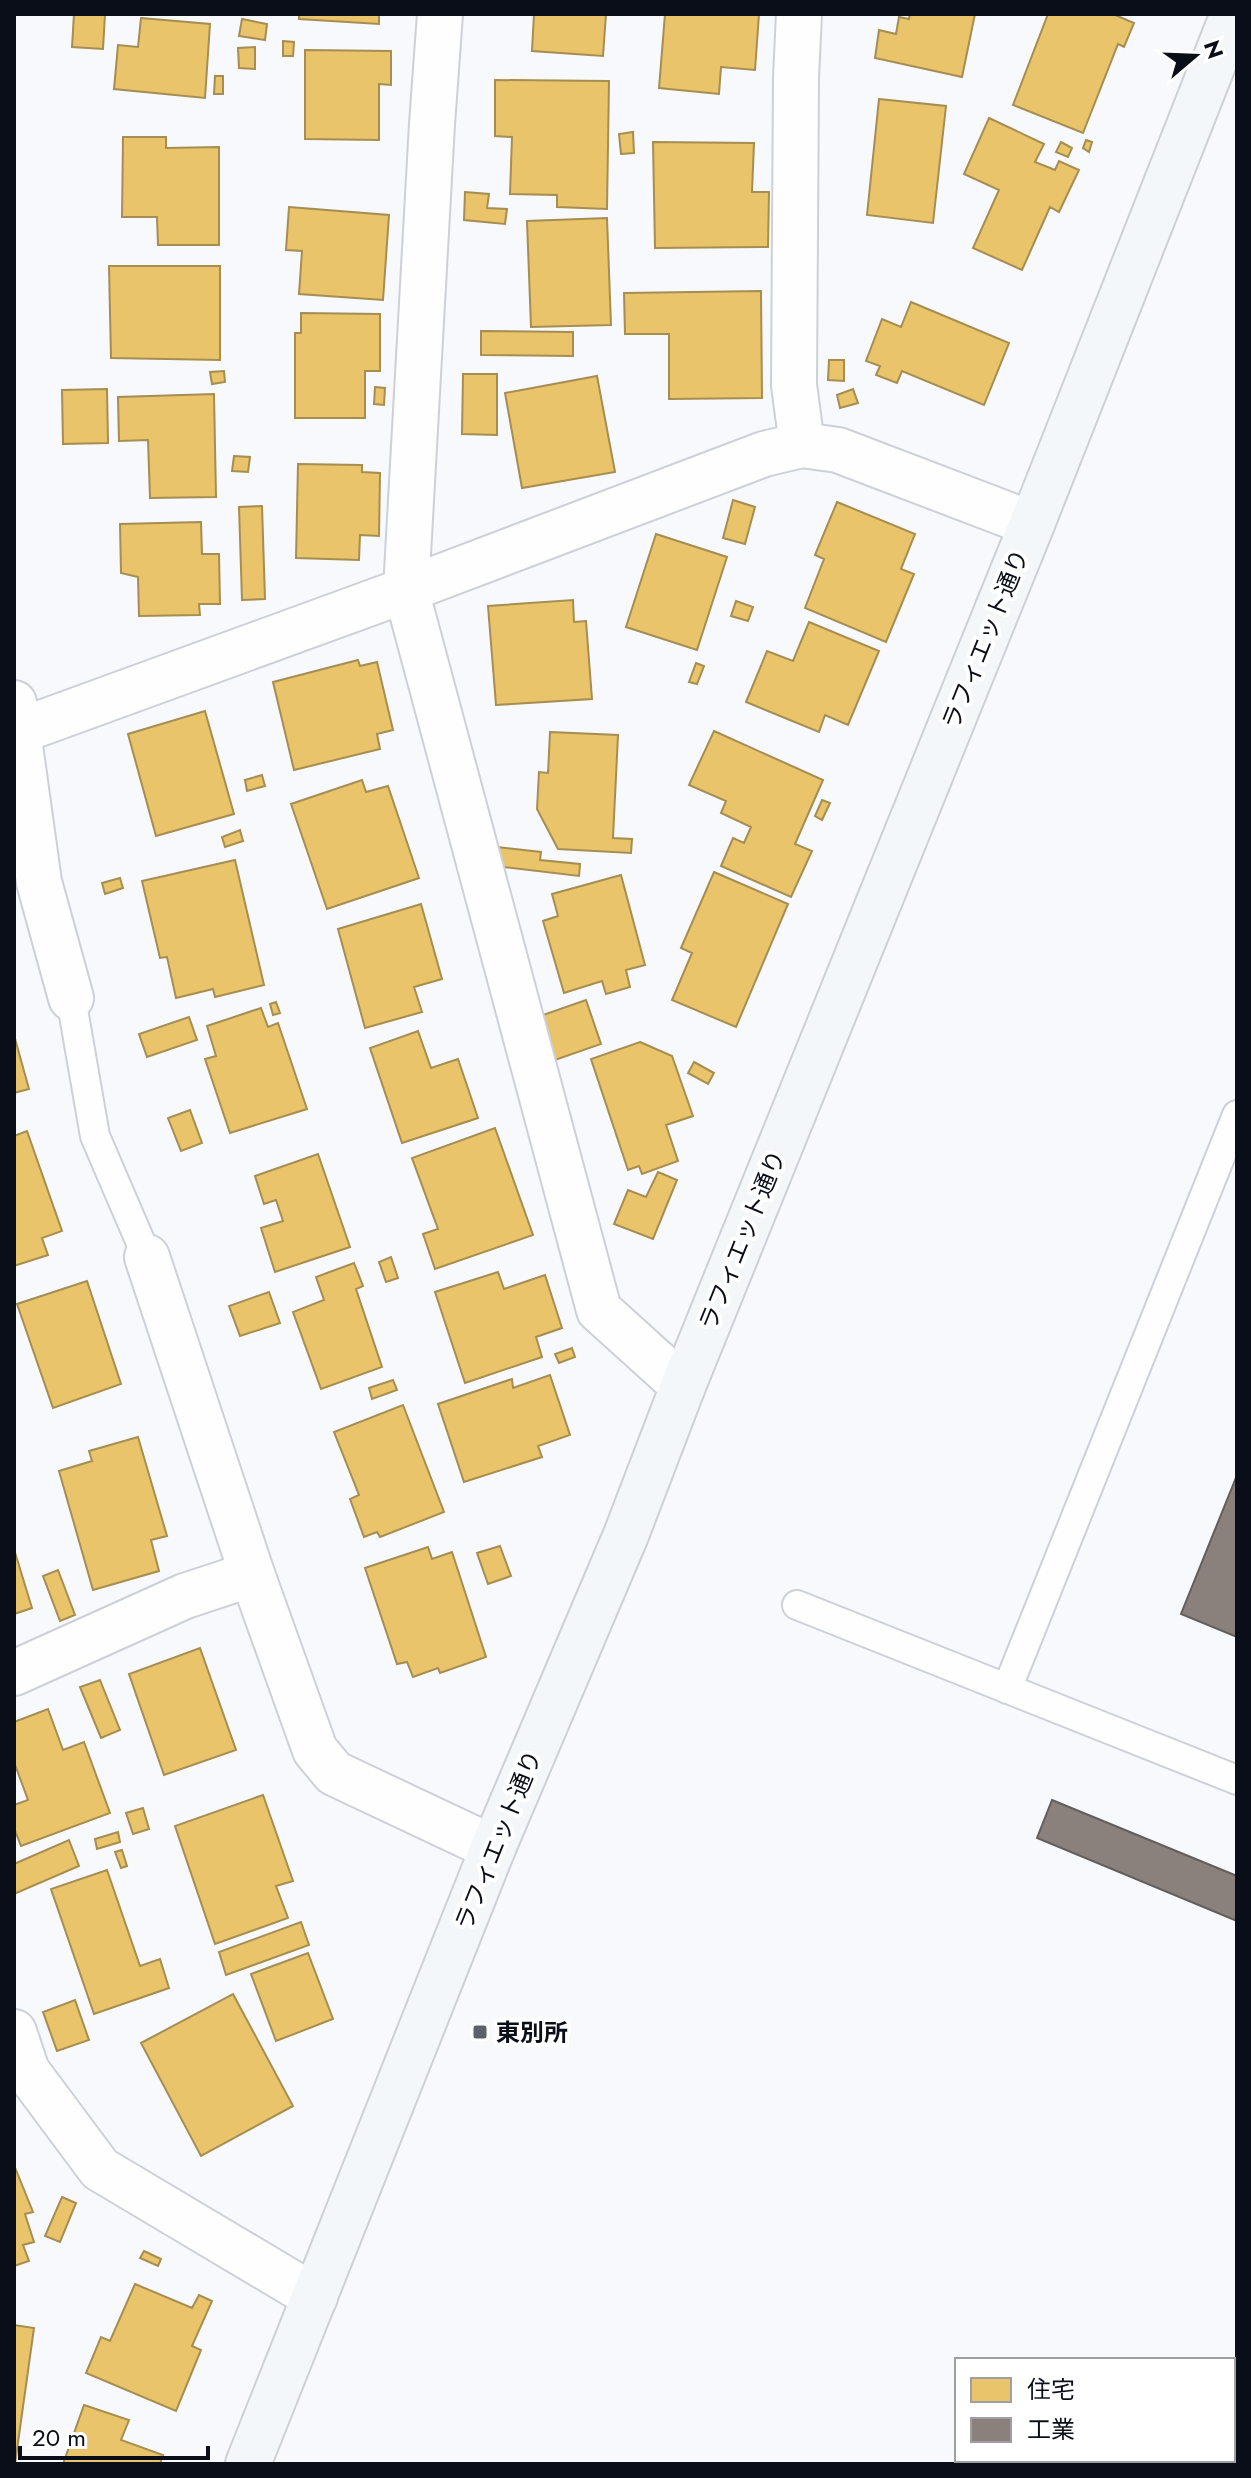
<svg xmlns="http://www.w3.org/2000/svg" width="1251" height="2478" font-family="Jost,'Noto Sans JP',sans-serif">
<rect width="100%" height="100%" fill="#f7f9fc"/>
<path fill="#e9c46a" stroke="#a68d51" stroke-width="2" d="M74 14H105L103 49 72 47Z
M299 14H379V24L299 19Z
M534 14H606L603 56 532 51Z
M665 14H759L755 70 721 67 719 94 659 88Z
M910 14H975L962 77 875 58 879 30 896 34 899 17 909 19Z
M1048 14H1113L1134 23 1124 47 1118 44 1083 133 1013 105Z
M141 18 210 24 205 98 114 89 118 45 138 47Z
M242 19 267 24 265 40 239 36Z
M283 41 294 42 293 56H283Z
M255 47V69L239 68 238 48Z
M305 50 391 51V85L379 84V140L305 139Z
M215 76H223V94H214Z
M495 80 609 81 607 209 557 207V195L510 194 512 137 495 136Z
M879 99 946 106 933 223 867 215Z
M989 118 1044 144 1035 162 1055 170 1059 161 1079 170 1059 212 1050 207 1022 270 973 248 999 190 964 174Z
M633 132 634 153 621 154 619 134Z
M123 137H166V148L219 147V245H158L157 217H122Z
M1086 140 1092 142 1089 152 1083 148Z
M653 142 754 143 752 192H769L768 247 655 248Z
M1061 142 1072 148 1068 157 1056 152Z
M465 192 489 194 487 208 507 209 505 224 464 220Z
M289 207 389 215 383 300 299 294 302 251 286 250Z
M607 218 611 325 531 327 527 221Z
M109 266H220V360L111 358Z
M761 291 762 398 669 399V334H625L624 293Z
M911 302 1009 343 984 405 902 371 897 383 876 375 880 366 866 361 882 319 901 327Z
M301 313 380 314V371H365V418H295V333H301Z
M481 331 573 332V356L481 355Z
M829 360H844V381L828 380Z
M224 371 225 382 212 384 210 372Z
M463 374H497V435L462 434Z
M597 376 615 472 522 488 505 393Z
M375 387 385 388 384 405 374 404Z
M107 389 108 443 63 444 62 390Z
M853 389 858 403 840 408 837 395Z
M214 394 216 497 150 498 148 440 119 441 118 397Z
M234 456 250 457 248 472 232 471Z
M298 464 362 465V472L380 473 379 536 360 535 359 560 296 558Z
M733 500 755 507 745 544 723 538Z
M837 502 915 534 901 569 914 574 886 642 805 608 824 559 815 555Z
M262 506 265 599 242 600 239 507Z
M201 522 202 554H219L220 604H199L200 615 139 616 138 577 121 573 120 524Z
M656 534 727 557 697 650 626 627Z
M573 600 574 622 586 621 592 699 496 705 488 606Z
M736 601 753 607 748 621 731 616Z
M809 622 879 651 848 725 825 715 819 732 746 702 767 651 793 661Z
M358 660 360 666 377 662 393 730 377 734 380 749 294 770 273 682Z
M696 663 704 666 697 684 689 682Z
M205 711 234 814 156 836 128 734Z
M714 731 823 780 795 844 812 851 791 897 721 866 733 838 744 843 751 827 721 813 726 801 689 785Z
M550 732 618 735 613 838 632 839 631 853 558 849 537 809 539 772 548 773Z
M262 775 265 786 247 791 245 780Z
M362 780 366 792 388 786 419 878 327 909 291 804Z
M822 800 830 803 822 820 815 816Z
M240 830 243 841 225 847 222 837Z
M497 847 541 852 540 860 580 864 579 876 495 866Z
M235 860 264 985 215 997 213 989 176 998 167 957 160 958 142 881Z
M714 872 788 904 736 1027 672 1000 692 953 681 948Z
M621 875 645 965 626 970 630 987 606 994 602 981 564 993 543 921 558 916 552 894Z
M120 878 123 888 105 894 102 883Z
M421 904 442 979 414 987 422 1012 365 1028 338 929Z
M586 1000 601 1044 552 1061 537 1017Z
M276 1002 280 1013 273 1015 270 1004Z
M261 1008 268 1027 278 1023 307 1109 230 1133 205 1059 216 1056 207 1026Z
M189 1017 197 1040 147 1057 139 1034Z
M418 1031 431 1068 458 1059 478 1118 402 1143 370 1048Z
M14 1035 29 1089 14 1093Z
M640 1042 672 1056 693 1116 666 1125 678 1161 642 1174 639 1166 628 1170 591 1059Z
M694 1062 714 1073 708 1084 688 1073Z
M190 1110 202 1143 181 1151 168 1118Z
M495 1128 533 1235 435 1269 423 1234 438 1229 412 1158Z
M27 1131 62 1231 42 1238 48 1255 14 1266V1136Z
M318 1154 350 1247 275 1272 261 1228 283 1221 276 1200 264 1204 255 1176Z
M658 1172 677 1180 653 1239 614 1224 628 1190 646 1197Z
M391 1257 398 1278 386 1282 379 1262Z
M354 1263 363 1286 356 1289 382 1367 321 1389 293 1312 324 1300 316 1277Z
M498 1272 504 1289 545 1275 562 1328 536 1337 542 1357 465 1383 435 1292Z
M87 1281 121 1384 53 1408 17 1304Z
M269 1292 280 1323 240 1336 229 1306Z
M572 1348 575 1357 559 1363 555 1354Z
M550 1375 570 1435 538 1446 542 1457 464 1482 438 1404 512 1379 513 1388Z
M393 1380 397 1390 372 1399 369 1388Z
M403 1405 444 1512 380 1537 377 1532 364 1537 350 1499 359 1495 334 1432Z
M138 1437 167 1536 151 1540 159 1571 93 1590 59 1471 92 1461 89 1451Z
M500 1546 511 1576 488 1584 477 1553Z
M428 1547 432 1559 452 1552 486 1657 440 1673 438 1668 413 1677 407 1662 397 1664 365 1568Z
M14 1549 32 1608 14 1614Z
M58 1570 75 1615 60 1621 43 1576Z
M200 1648 236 1750 164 1775 129 1674Z
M100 1680 120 1730 101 1738 80 1687Z
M48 1709 63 1750 84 1742 110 1813 21 1846 14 1828V1805L28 1800 14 1762V1722Z
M263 1795 293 1881 276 1886 288 1918 215 1944 175 1826Z
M143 1808 149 1829 133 1834 126 1813Z
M118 1832 120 1842 97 1849 95 1839Z
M69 1840 79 1866 14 1894V1864Z
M122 1850 127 1866 121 1868 115 1852Z
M107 1870 140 1966 160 1959 169 1988 94 2014 51 1889Z
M301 1922 309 1945 226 1975 219 1952Z
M308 1953 333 2019 276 2041 251 1974Z
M233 1994 293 2106 201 2156 141 2043Z
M75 2000 89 2040 57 2051 43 2012Z
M14 2165 33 2212 25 2214 34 2242 23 2245 29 2261 14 2266Z
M62 2197 76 2203 60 2242 45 2236Z
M144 2251 161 2259 158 2266 140 2258Z
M135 2284 192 2308 199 2295 212 2301 192 2346 201 2350 176 2411 86 2373 101 2337 110 2341Z
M14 2325 34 2328 15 2464H14Z
M84 2405 129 2420 121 2440 163 2455 160 2464H63Z"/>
<path fill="#8a817c" stroke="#635e5e" stroke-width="2" d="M1237 1475V1637L1181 1614Z
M1052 1800 1237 1876V1921L1037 1838Z"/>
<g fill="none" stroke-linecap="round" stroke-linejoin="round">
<g stroke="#cdd0d7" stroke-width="32">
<path id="lane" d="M71 998 95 1136 147 1257
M797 1605 1237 1780
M1007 1689 1237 1115"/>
</g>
<g stroke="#cdd0d7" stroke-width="48">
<path id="street" d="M440 14 432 124 406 590 599 1310 683 1386
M799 14 796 78 794 385 802 445
M14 703 39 882 71 998
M14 733 406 590 764 454 802 445 838 450 1032 524
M147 1257 252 1574 315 1750 334 1773 493 1848
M14 1673 185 1596 252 1574
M14 2032 27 2071 100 2169 315 2297"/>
</g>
<g stroke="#cdd0d7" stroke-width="48">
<path id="secondary" d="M248 2464 493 1848 626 1535 683 1386 1032 524 1233 14"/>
</g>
<use href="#lane" stroke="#fefeff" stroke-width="28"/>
<use href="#street" stroke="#fefeff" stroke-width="44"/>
<use href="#secondary" stroke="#f4f7f9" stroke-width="44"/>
</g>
<rect fill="#5c6068" stroke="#fff" stroke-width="3" x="472" y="2024" width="16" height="16" rx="4"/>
<g text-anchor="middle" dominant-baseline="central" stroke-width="8" stroke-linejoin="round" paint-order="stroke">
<g font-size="24" fill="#090e18" stroke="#fff">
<text transform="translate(985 639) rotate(-68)">ラフィエット通り</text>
<text transform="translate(742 1240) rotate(-68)">ラフィエット通り</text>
<text transform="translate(498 1840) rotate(-68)">ラフィエット通り</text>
</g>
<g font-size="24" font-weight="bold" fill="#090e18" stroke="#fff" text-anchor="start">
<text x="496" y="2032">東別所</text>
</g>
</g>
<rect width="1251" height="2478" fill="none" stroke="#090e18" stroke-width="32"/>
<rect x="955" y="2358" width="280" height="104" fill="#ffffff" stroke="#9d9fa3" stroke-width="2"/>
<rect x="971" y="2378" width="40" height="24" fill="#e9c46a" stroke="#9d9fa3" stroke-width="2"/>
<text x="1027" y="2398" font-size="24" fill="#090e18">住宅</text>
<rect x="971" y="2418" width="40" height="24" fill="#8a817c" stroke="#9d9fa3" stroke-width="2"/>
<text x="1027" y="2438" font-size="24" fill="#090e18">工業</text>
<g transform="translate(1195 56) rotate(71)" stroke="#ffffff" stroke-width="6" paint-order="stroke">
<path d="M0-6L14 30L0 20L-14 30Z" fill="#090e18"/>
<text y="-12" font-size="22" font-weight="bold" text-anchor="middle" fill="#090e18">N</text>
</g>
<path d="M20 2446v12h188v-12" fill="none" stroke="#090e18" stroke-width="4"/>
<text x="32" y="2446" font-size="24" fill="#090e18" stroke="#ffffff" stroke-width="6" paint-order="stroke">20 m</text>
</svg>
